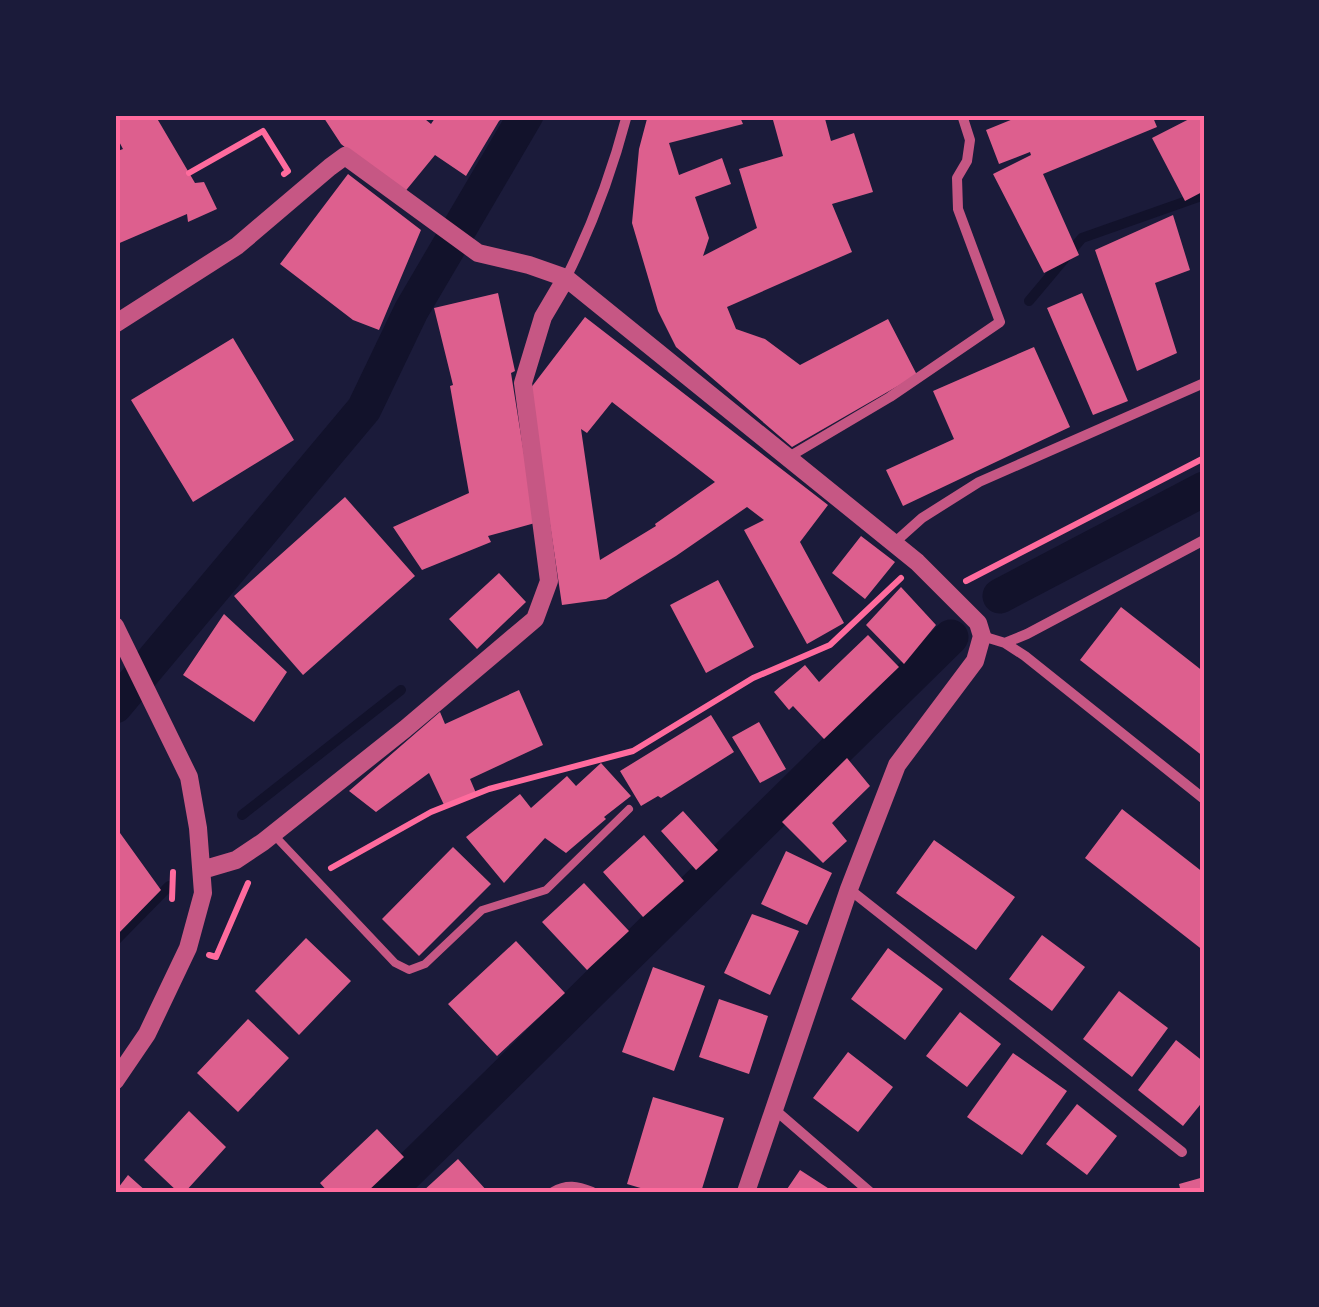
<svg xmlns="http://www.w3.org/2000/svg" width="1319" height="1307" font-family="Signika,sans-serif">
<rect width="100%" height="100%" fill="#1b1b3a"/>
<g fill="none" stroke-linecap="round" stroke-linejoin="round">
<path stroke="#12122b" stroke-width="10" d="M1029 301 1082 238 1204 195
M242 815 401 690
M115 941 169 886"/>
<path stroke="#12122b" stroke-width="35" d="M1000 596 1204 489
M115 706 364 409 411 311 526 115
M387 1192 951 637"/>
</g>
<path fill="#dd5f8e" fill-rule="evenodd" d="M115 115H155L195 183 204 182 217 209 188 222 187 214 115 245V152L123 149 115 134Z
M322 115H420L431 124 437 115H506L499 121 466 176 435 155 403 194 341 144Z
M648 115H739L743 124 669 143 679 175 722 158 731 184 695 197 709 238 703 256 757 228 739 169 783 156 773 120 791 115H824L831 141 854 133 873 192 832 204 852 252 727 307 736 329 765 339 800 365 888 319 917 375 792 447 676 347 658 311 632 223 639 149Z
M1023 115H1152L1157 127 1043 174 1079 255 1044 273 993 174 1031 155 1030 152 999 164 986 130Z
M1197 115H1204V191L1185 201 1152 138Z
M348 174 421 230 379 330 353 320 280 264Z
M1173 215 1190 270 1155 283 1177 353 1137 371 1095 250Z
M498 293 515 371 511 373 535 523 488 536 491 542 422 570 393 527 469 493 450 386 453 385 434 308Z
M1082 293 1128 401 1093 415 1047 308Z
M585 317 828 505 800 542 844 623 807 644 744 530 764 520 747 507 676 556 606 599 562 605 530 389ZM612 402 715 482 655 524 656 526 600 560 581 429 587 433Z
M233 338 294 440 193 502 131 400Z
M1034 347 1070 427 903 506 886 470 954 439 933 391Z
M345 497 415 576 303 675 234 596Z
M861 536 895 562 865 599 832 573Z
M499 573 526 602 477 649 449 619Z
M718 580 754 647 706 673 670 605Z
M901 587 936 625 904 664 866 625Z
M1121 607 1204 672V757L1080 660Z
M224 614 287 672 254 722 183 675Z
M868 635 899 667 824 739 793 706 789 710 774 692 805 665 819 682Z
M519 690 543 745 470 779 476 793 445 807 429 773 376 812 349 791 440 712 445 724Z
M711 715 734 752 661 798 658 796 641 806 620 771Z
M759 722 786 769 760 783 732 737Z
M847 758 870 786 832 823 847 841 823 863 782 822Z
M601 763 631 796 604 817 606 819 566 853 545 838 504 883 466 837 520 794 531 808 567 776 576 786Z
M1122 809 1204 873V951L1085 858Z
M683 811 718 850 696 870 661 831Z
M120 833 161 890 115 937V837Z
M644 835 684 881 643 917 603 872Z
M934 840 1015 897 976 950 896 893Z
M453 847 491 884 419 956 382 919Z
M786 851 832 873 807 925 761 904Z
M584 883 629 931 587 970 542 922Z
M752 914 799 931 770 995 724 973Z
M1042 935 1085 967 1052 1011 1009 979Z
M306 938 351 981 299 1035 255 991Z
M516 941 565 993 497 1056 448 1004Z
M888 948 943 989 905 1040 851 999Z
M653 967 705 986 674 1071 622 1052Z
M1119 991 1168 1028 1132 1077 1083 1039Z
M719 999 768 1016 749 1074 699 1057Z
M960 1012 1001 1044 967 1087 926 1056Z
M248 1019 289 1058 238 1112 197 1073Z
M1176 1040 1204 1062V1100L1183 1126 1138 1090Z
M848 1052 893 1087 858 1132 813 1098Z
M1013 1053 1067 1091 1022 1155 967 1117Z
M653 1097 724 1118 701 1192H654L627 1184Z
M1077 1104 1117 1136 1087 1175 1046 1144Z
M189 1111 226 1147 185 1192H178L144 1160Z
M377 1129 404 1157 367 1192H328L320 1183Z
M458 1159 488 1192H422Z
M800 1170 834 1192H785Z
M128 1175 147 1192H115Z
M1204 1177V1192H1181L1179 1184Z"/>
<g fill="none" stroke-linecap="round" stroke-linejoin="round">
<path stroke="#ff6b9d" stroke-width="6" d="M189 173 263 131 288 171 284 174
M966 581 1204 458
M331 868 431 812 489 789 633 751 753 678 830 645 901 578
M172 899 173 872
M209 955 216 957 248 883"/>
<path stroke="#c65784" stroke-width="8" d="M273 834 395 963 409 970 425 964 482 910 546 890 629 809"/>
<path stroke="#c65784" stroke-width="10" d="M566 278C592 226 612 172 627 115
M787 458 890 397 1000 322 958 209 957 178 967 161 970 140 962 115
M894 543 922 518 979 482 1204 383
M982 636 1005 643 1025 656 1204 799
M1005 643 1027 634 1204 540
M849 889 1182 1152
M774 1109 870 1192
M553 1192C567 1184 577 1186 592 1192"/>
<path stroke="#c65784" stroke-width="18" d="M115 324 237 246 330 167 345 156 478 253 529 265 566 278 917 562 978 623 982 636 975 661 897 765 849 889 746 1192
M115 626 189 777 198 828 203 893 188 948 147 1034 115 1081
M202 870 236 860 263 842 405 729 535 619 549 581 523 383 543 317 566 278"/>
</g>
<rect width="1319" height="1307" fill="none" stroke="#1b1b3a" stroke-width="235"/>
<rect x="118" y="118" width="1084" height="1072" fill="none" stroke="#ff6b9d" stroke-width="4"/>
</svg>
